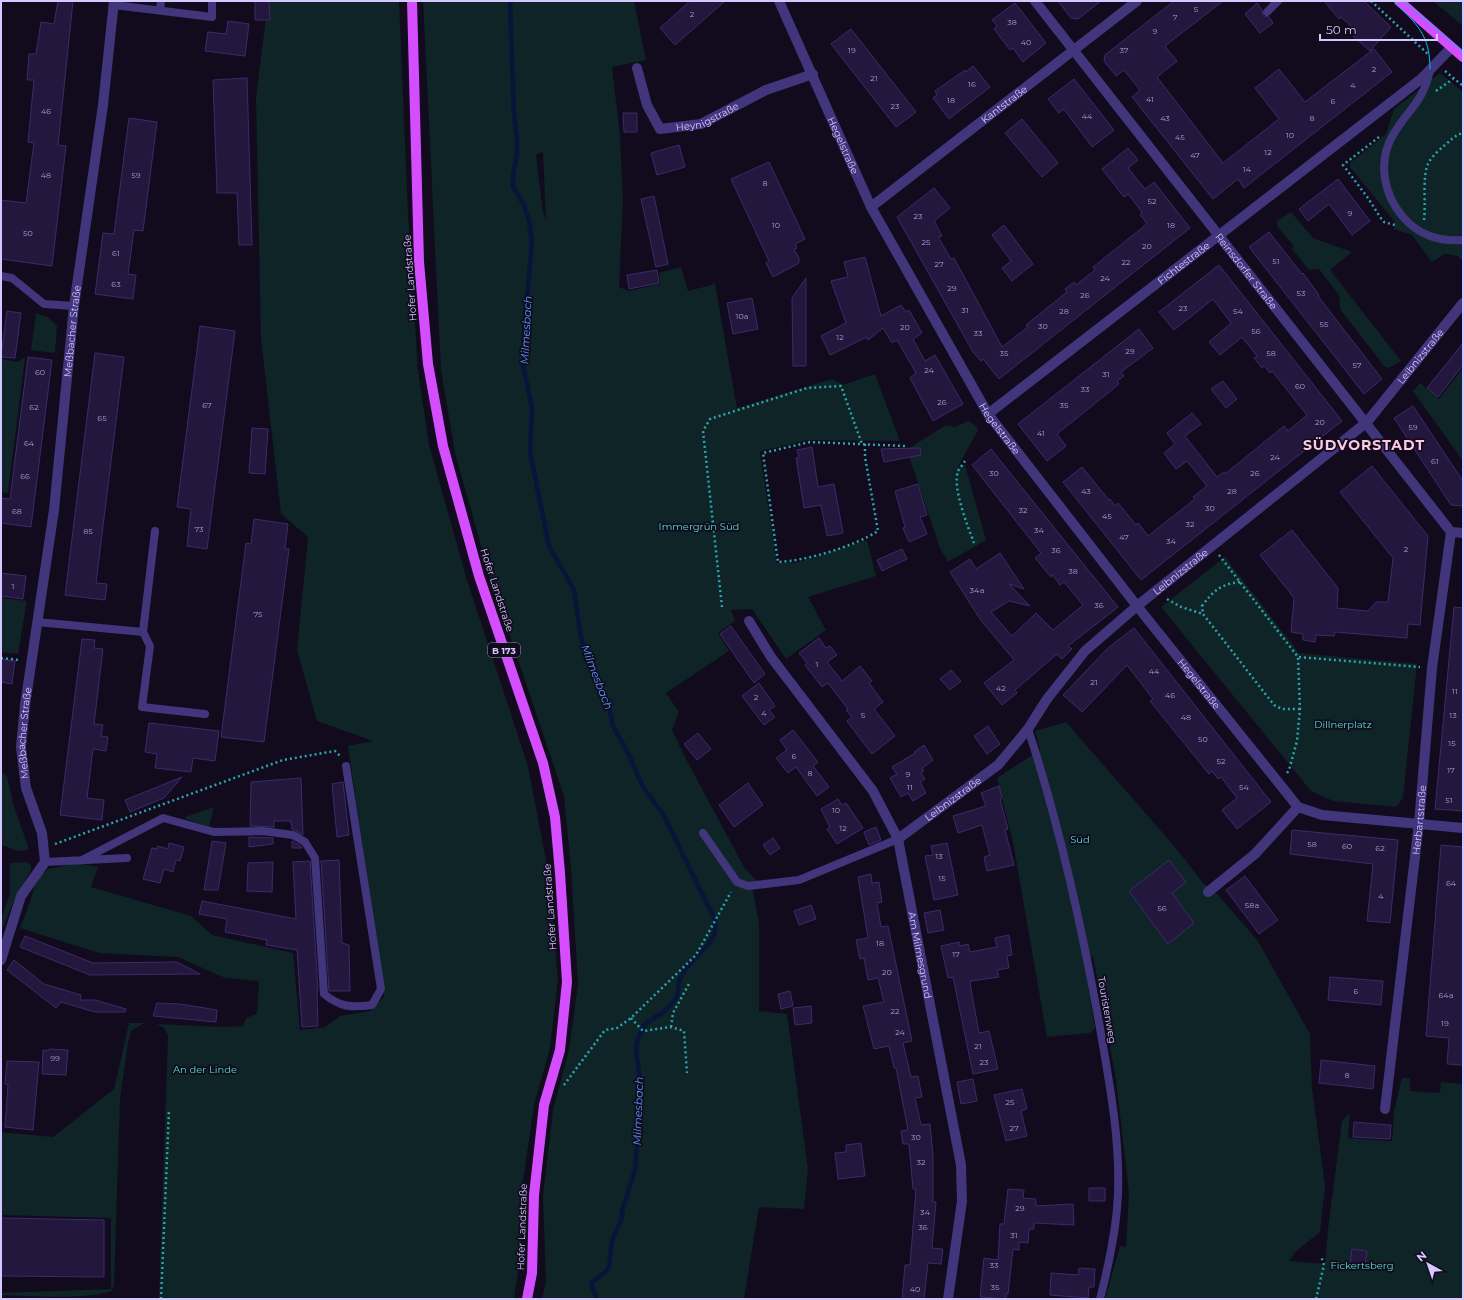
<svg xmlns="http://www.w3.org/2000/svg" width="1464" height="1300" font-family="Montserrat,sans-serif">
<rect width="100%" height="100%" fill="#110b1d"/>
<path fill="#0e2427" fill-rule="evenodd" d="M268 1H399L408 215 418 371 429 445 467 580 528 766 549 876 558 979 550 1048 534 1105 521 1195V1252L514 1299H159L168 1035 164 1028 157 1024 224 1027 243 1026 246 1018 257 1014 259 981 225 978 178 957 99 953 20 928 31 899 36 880 48 869 77 863 98 867 91 887 191 916 212 935 293 953 300 1030 325 1027 340 1016 371 1011 384 996 348 746 373 741 317 721 297 650 308 537 281 514 261 338 256 97Z
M423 1H634L646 60 612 67 620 135 623 200 619 287 629 291 660 284 659 273 681 267 688 291 715 284 737 408 832 379 843 385 875 374 900 441 809 440 761 451 760 453 777 563H796L867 540 876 576 808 597 826 630 786 659 752 609 731 610 735 621 718 633 729 651 666 693 679 712 672 730 686 759 744 867 757 881 753 890 759 924V1011L787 1014 808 1169 804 1209 759 1207 744 1299H542L546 1282 543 1196 553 1110 569 1050 578 984 571 869 564 796 489 574 455 453 441 370ZM542 152 543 153 546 220 543 212 536 155Z
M1433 1H1463V26Z
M1440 73 1463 92V262L1458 256 1445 254 1432 262 1412 235 1394 229 1395 222 1350 167V163L1386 134 1394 109Z
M1289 213H1292L1313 238 1352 252 1330 270 1401 361 1388 368 1385 367 1340 309 1339 295 1319 269 1309 270 1292 249 1294 246 1277 226V221Z
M36 313 48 317 57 326 55 353 31 350Z
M25 357 8 493 1 492V359L18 362Z
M1463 368V461L1413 391 1420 383 1439 399Z
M968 421 975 425 978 430 958 467 965 465 986 540 948 562 940 548 908 453 911 447 946 425 955 427Z
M1225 557 1299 653 1417 664 1403 798 1396 807 1333 801 1311 791 1161 607Z
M1 598 27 601 18 654 1 652Z
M1066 722 1175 847 1204 884 1218 895 1258 941 1310 1034 1312 1088 1325 1186 1320 1232 1295 1252 1289 1261 1325 1264 1328 1229 1342 1121 1350 1113 1348 1138 1392 1141 1394 1111 1402 1078H1410V1091L1440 1093 1441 1082 1463 1084V1299H1105L1120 1246 1126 1247 1129 1192 1116 1080 1093 956 1084 962 1095 1028 1090 1033 1047 1037 1013 842 997 778 1040 750 1035 731Z
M1 772 7 776 14 807 28 846V850L18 851 1 845Z
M214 807 209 827 186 819 185 817Z
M27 862 31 865V870L14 900 1 932V919L10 894V863Z
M129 1023H144L131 1031 128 1043 120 1100 114 1285 112 1291C84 1300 33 1296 1 1295V1293L111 1289V1218L1 1215V1132L53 1137 114 1089Z"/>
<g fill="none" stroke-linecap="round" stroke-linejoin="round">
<path stroke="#081439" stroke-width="4.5" d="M510 1 514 116 517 138V154L513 175V187L524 205 529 221 532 242 524 332 523 365 532 408 530 452 549 546 574 590 581 638 600 686 608 702 613 726 629 755 643 787 663 814 715 920V933L709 943 685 970 679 981 677 997 665 1011 645 1024 637 1041 636 1051 641 1088 635 1170 622 1211C623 1223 616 1228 613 1238 610 1246 611 1264 608 1269 603 1276 595 1277 591 1284L597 1299"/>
</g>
<path fill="#24173e" stroke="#3e296a" d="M58 1H73L58 145 66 146 52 266 1 259V200L26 203 34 143 28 142 34 80H27L29 54H36L41 22 54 24Z
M255 1H269L270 20H255Z
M690 1H725L675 45 660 28Z
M1058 1H1101L1078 19 1071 18Z
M1174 1H1223L1165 46 1177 61 1157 77 1223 163 1279 119 1255 88 1279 69 1305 102 1374 49 1392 72 1244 188 1238 179 1213 199 1132 97 1140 90 1124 70 1116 76 1104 61 1105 55Z
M1324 1H1364L1391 27 1370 51 1353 36 1356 33 1349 24 1341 17 1339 19Z
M1015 3 1046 43 1023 62 1013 48 1010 50 994 29 997 26 992 20Z
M1257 3 1262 10 1263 16 1269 17 1273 23 1260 33 1245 14Z
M228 21 249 24 245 56 205 51 208 32 226 34Z
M851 29 916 112 896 127 831 44Z
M973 66 990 87 949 119 933 98 937 95 935 91 965 70 966 72Z
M247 78 252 245H239L237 193H217L213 80Z
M1074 79 1114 130 1092 147 1064 109 1059 113 1048 99Z
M623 113H637V132H624Z
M129 118 157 122 143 231 134 230 128 274 136 275 133 299 95 294 103 233 114 234Z
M1022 119 1058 163 1042 177 1005 133Z
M679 145 685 167 657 175 651 153Z
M1128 148 1138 160 1128 168 1145 189 1154 182 1190 228 999 379 983 359 981 361 973 352 897 217 934 188 950 208 934 221 942 236 938 237 951 259 954 258 1002 347 1028 327 1026 325 1067 292 1065 289 1074 282 1076 285 1095 270 1093 267 1147 224 1140 214 1142 212 1128 194 1124 197 1102 169Z
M769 162 805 239 795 244 797 248 794 249 799 258V263L773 277 766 263 769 261 731 179Z
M1338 179 1370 221 1352 235 1329 204 1308 221 1299 209Z
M654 196 668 264 656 267 641 199Z
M1004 225 1033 264 1012 281 1002 268 1011 261 992 235Z
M1269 232 1302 274 1303 273 1319 295 1318 296 1382 379 1364 394 1249 247Z
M865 257 881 316 901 305 906 312 909 310 922 333 913 339 925 361 935 355 963 404 933 421 910 378 916 373 897 340 892 343 883 328 868 340 867 337 830 355 821 336 846 323 831 281 848 277 844 262Z
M1219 265 1342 421 1141 580 1063 482 1082 467 1109 500 1110 499 1115 506 1118 503 1136 525 1138 523 1148 536 1195 499 1193 497 1207 486 1187 461 1176 469 1164 453 1175 444 1167 433 1192 413 1201 424 1185 436 1217 477 1224 472 1225 474 1284 426 1288 431 1307 415 1272 371 1270 373 1264 365 1262 368 1254 358 1257 356 1242 337 1220 355 1209 342 1231 323 1213 299 1174 330 1159 312Z
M657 270 659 283 629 289 627 275Z
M806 278V366H793L792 298Z
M752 298 758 329 733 334 727 303Z
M7 311 21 313 15 358 1 357Z
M200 326 235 331 207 549 187 546 191 509 177 507Z
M1139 329 1153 348 1121 372 1124 376 1117 381 1119 384 1057 434 1066 446 1047 461 1018 424Z
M1463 343V365L1438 397 1427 388Z
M95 353 124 357 96 583 107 584 105 600 65 595Z
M28 357 52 360 31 527 1 523V498L10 499Z
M1223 381 1237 399 1226 408 1211 389Z
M1413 406 1463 481V506L1451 505 1394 418Z
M252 428 268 429 265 474 249 473Z
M812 447 818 487 834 484 843 533 827 536 821 505 804 508 796 458 799 457 797 450Z
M920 448 921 455 884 462 881 449Z
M991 449 1118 607 1068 646 1072 649 1062 659 1057 654 1015 690 1017 693 1002 705 984 683 1014 660 980 619 950 572 970 559 976 569 1000 553 1024 589 1009 584 1030 606 1009 601 991 612 1012 636 1036 613 1053 630 1083 605 1064 582 1060 585 1052 574 1051 577 1035 558 1041 553 972 465Z
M1372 466 1428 536 1420 625 1408 624 1407 638 1335 632 1334 636 1316 635 1315 642 1303 640V634L1291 632 1294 598 1260 555 1292 530 1338 588 1337 608 1368 611 1376 602H1388L1393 558 1340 492Z
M918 484 927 515 920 517 927 534 909 542 903 528 905 527 895 491Z
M254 519 288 524 285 549H289L264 742 221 737 246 543 251 544Z
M902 549 907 559 882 571 877 560Z
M1 573 26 576 23 599 1 596Z
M1454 607 1463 608V811L1435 809Z
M731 626 765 674 754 683 720 634Z
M1134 628 1271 802 1237 829 1222 810 1237 798 1221 777 1218 779 1212 771 1209 774 1150 701 1153 699 1127 665 1082 712 1063 695 1108 648Z
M819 638 826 648 830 646 837 655 827 662 842 681 860 666 872 681 869 683 883 702 874 709 895 736 872 754 847 721 852 717 846 710 848 709 828 683 822 687 805 665 807 663 799 653Z
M82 639 95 640 94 648 103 649 94 724 103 725 101 736 108 737 106 751 93 749 87 798 104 800 102 820 60 815Z
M1 659 15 661 12 684 1 682Z
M951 670 961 681 950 690 940 679Z
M759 683 775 706 769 710 775 717 764 725 742 696Z
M149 723 219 731 215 761 193 758 191 772 155 768 157 754 145 752Z
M988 726 1000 744 987 754 974 736Z
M793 730 818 762 813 766 829 787 817 796 796 767 788 773 776 758 787 750 780 740Z
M698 733 711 749 697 760 684 744Z
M924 745 933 760 922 768 924 771 921 773 925 779 920 782 926 793 913 801 908 793 901 797 890 778 897 774 892 767 915 753 914 752Z
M182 777 164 798 130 812 125 800Z
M301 778 303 835 292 829 291 821H274V827L250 826 251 782Z
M343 782 349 835 337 837 332 784Z
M748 783 763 805 734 827 719 805Z
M999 786 1002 798 1000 799 1008 829 1005 830 1014 865 987 871 984 857 990 855 982 825 958 833 953 816 986 806 981 793Z
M838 799 842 805 846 803 863 828 837 844 827 829 830 827 821 809Z
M876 827 881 840 869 845 864 832Z
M1292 830 1398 840 1390 923 1367 921 1373 864 1290 854Z
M249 837 273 838V844L249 847Z
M773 838 780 848 770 855 763 845Z
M212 841 226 843 218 890H204Z
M292 841 301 846 302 848H292Z
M169 843 184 847 180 861 176 860 173 872 164 869 160 883 143 879 152 848 157 849 158 846 168 849Z
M947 843 958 895 934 900 925 856 933 855 931 846Z
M1441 845 1463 847V1065L1447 1064 1449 1038 1426 1036Z
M339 860 342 943 349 945 350 991H329L321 861Z
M1169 860 1186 882 1172 893 1194 923 1168 944 1129 891Z
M310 861 318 991H317L318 1026 302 1027 297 950 266 945 267 940 225 932 227 919 199 914 202 901 296 919 293 862Z
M273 862 272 892 247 891 248 863Z
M871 874 872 883 879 882 882 902 877 903 881 927 888 926 912 1041 903 1043 911 1077 918 1076 922 1097 915 1098 921 1125 930 1124 933 1155V1202H936L932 1248 943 1249 941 1264 928 1263 924 1299H902L905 1265H910L916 1189H913L909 1144H903L901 1131 908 1130 896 1068H894L889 1046 874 1049 863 1006 884 1002 878 978 868 980 864 958 860 959 856 940 868 938 858 877Z
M1245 876 1278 920 1259 934 1226 890Z
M811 905 816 919 799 925 794 911Z
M940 910 944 930 928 933 924 913Z
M1009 935 1012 955 1007 956 1009 968 997 970 999 977 971 981 970 983 979 1033 989 1031 998 1069 973 1074 953 977 948 978 941 946 959 942 960 946 968 944 970 952 997 947 995 938Z
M25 936 93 963 177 962 200 974 90 975 20 947Z
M14 960 44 984 81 995 80 1000H95L126 1009 125 1012H95L61 1002 56 1008 7 970Z
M1330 977 1383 981 1381 1005 1328 1000Z
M790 991 793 1006 781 1009 778 994Z
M157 1003 180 1004 217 1010 216 1022 153 1016Z
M811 1006 812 1023 795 1025 793 1008Z
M49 1049 68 1050 66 1075 42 1074 43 1050 49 1051Z
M1321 1060 1375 1066 1373 1089 1319 1083Z
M7 1061 39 1062 33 1130 5 1127 8 1085 5 1084Z
M973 1079 977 1101 961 1104 957 1082Z
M1022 1089 1027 1109 1021 1111 1027 1136 1006 1141 994 1095Z
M1354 1122 1391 1125 1390 1139 1353 1137Z
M861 1143 865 1176 838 1179 835 1153 846 1152V1145Z
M1089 1188H1105V1201H1089Z
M1008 1189 1024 1190 1023 1198 1036 1199V1206L1073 1204 1074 1225 1034 1223V1229H1029L1028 1243 1019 1242V1250L1013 1249 1008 1294H1006V1299L980 1297 984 1258 998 1260 1000 1224H1004Z
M1 1218 104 1220V1277L1 1276Z
M1352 1249 1367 1251 1365 1266 1350 1264Z
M1079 1268 1095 1269 1094 1287H1089L1088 1298 1050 1295 1051 1273 1078 1275Z"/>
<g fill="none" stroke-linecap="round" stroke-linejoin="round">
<path stroke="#2ca5ae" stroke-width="2.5" stroke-dasharray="2 3" stroke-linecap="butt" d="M1371 1 1429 55
M1445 71 1463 86
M1436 91 1453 79
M1379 137 1343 165 1368 198 1380 217 1384 222 1395 225
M1424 220C1426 205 1422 177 1428 164 1431 157 1439 150 1445 145 1451 140 1455 135 1463 133
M865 444V457L878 531C855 546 806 561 778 562L763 453 810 442 905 446
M965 461C963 464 960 468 958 471 952 487 968 527 974 543
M1219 555 1298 657 1420 667
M1240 582C1221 584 1213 591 1202 606L1203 614 1274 705 1282 709H1300
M1167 599 1181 607 1203 614
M722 607 703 431 710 419 807 388 841 386 862 444
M1 658 19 660
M1287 773 1289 770 1297 741 1300 709 1298 657
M55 844 283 760 335 751 340 756
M631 1018 643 1031 671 1027 684 1031 687 1073
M671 1027 673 1013 690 982
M564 1085 605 1030 617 1028 631 1018 696 955 731 892
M161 1299 169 1110
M1316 1299 1324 1265 1321 1256"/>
<path stroke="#41367c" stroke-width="8" d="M114 5 212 17V1
M160 10 161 1
M1267 12 1278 1
M1430 70C1423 103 1408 109 1393 135 1377 162 1384 195 1403 217 1418 235 1440 242 1463 240
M1 276 12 278 44 304 74 306
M37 622 143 632 155 531
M143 632 150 646 142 707 205 714
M1028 729C1060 826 1082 927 1100 1028 1109 1081 1120 1137 1118 1192 1117 1228 1109 1264 1100 1299
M703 833 737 882 748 886 799 880 898 839
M82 860 163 818 214 832 263 831 293 835 305 842 315 858 324 994C340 1007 351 1008 372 1005L381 989 346 766
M45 862 127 858"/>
<g stroke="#41367c" stroke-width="10">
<path id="s1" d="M779 1 871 207 988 414 1137 606 1298 807 1322 815 1463 828"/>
<path id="s2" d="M1035 1 1451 532 1463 533"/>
<path id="s3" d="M637 68 647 105 660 129 701 124 766 90 813 74"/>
<path id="s4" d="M871 207 1137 1"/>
<path id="s5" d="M988 414 1421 79 1451 48"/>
<path id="s6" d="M749 621 771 657 873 791 898 839 961 1165 962 1201 948 1299"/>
<path id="s7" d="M898 839 998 765 1028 729 1047 699 1085 651 1137 606 1367 422 1463 303"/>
<path d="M1208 892 1255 854 1298 807"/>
<path id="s8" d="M1 960 21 896 45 862 42 833 26 788 21 747 25 705 54 510 74 306 103 105 114 1"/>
<path id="s9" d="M1385 1109 1419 823 1432 668 1451 532"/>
</g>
<path stroke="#d44eff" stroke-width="10" d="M412 1 419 262 428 364 443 446 479 576 543 763 555 817 560 873 567 982 560 1050 544 1105 534 1195 532 1273 527 1299
M1399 1 1463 57"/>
<path stroke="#00bbf2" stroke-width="1" d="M1394 1C1417 25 1430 34 1430 69
M1403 1 1463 52"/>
</g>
<g text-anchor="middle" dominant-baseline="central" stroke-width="3.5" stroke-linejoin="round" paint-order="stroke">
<g font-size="8" fill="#a99bcf">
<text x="1196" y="9">5</text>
<text x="692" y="14">2</text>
<text x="1175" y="17">7</text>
<text x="1012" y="22">38</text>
<text x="1155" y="31">9</text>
<text x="1026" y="42">40</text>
<text x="852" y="50">19</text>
<text x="1124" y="50">37</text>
<text x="1374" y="69">2</text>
<text x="874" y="78">21</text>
<text x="972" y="84">16</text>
<text x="1353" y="85">4</text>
<text x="1150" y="99">41</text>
<text x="951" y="100">18</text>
<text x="1333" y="101">6</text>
<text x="895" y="106">23</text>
<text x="46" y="111">46</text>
<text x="1087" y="116">44</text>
<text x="1165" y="118">43</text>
<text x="1312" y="118">8</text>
<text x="1290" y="135">10</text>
<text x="1180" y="137">45</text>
<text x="1268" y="152">12</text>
<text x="1195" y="155">47</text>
<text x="1247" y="169">14</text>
<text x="46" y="175">48</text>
<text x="136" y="175">59</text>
<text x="765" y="183">8</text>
<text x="1152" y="201">52</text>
<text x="1350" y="213">9</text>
<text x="918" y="216">23</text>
<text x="776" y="225">10</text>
<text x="1171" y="225">18</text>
<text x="28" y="233">50</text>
<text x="926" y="242">25</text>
<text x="1147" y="246">20</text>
<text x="116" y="253">61</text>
<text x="1276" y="261">51</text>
<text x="1126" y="262">22</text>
<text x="939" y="264">27</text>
<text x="1105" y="278">24</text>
<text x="116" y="284">63</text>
<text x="952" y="288">29</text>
<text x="1301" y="293">53</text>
<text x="1085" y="295">26</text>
<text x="1183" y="308">23</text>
<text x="965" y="310">31</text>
<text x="1064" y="311">28</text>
<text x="1238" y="311">54</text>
<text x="742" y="316">10a</text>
<text x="1324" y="324">55</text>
<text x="1043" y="326">30</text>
<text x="905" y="327">20</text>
<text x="1256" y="331">56</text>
<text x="978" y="333">33</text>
<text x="840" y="337">12</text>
<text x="1130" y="351">29</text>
<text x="1004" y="353">35</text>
<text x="1271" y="353">58</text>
<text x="1357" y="365">57</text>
<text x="929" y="370">24</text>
<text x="40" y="372">60</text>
<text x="1106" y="374">31</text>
<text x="1300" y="386">60</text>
<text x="1085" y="389">33</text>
<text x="942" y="402">26</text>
<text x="207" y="405">67</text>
<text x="1064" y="405">35</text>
<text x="34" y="407">62</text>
<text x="102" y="418">65</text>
<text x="1320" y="422">20</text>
<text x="1413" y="427">59</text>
<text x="1041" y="433">41</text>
<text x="29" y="443">64</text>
<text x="1275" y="457">24</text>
<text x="1435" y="461">61</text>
<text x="994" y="473">30</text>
<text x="1255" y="473">26</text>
<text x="25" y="476">66</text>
<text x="1086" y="491">43</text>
<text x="1232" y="491">28</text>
<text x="1210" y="508">30</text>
<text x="1023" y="510">32</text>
<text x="17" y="511">68</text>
<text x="1107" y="516">45</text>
<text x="1190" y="524">32</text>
<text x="199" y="529">73</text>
<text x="1039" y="530">34</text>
<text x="88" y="531">85</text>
<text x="1124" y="537">47</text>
<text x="1171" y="541">34</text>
<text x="1406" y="549">2</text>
<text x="1056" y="550">36</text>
<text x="1073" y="571">38</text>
<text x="13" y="586">1</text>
<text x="977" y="590">34a</text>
<text x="1099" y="605">36</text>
<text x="258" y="614">75</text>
<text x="817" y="664">1</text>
<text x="1154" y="671">44</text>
<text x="1094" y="682">21</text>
<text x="1001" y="688">42</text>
<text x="1455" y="691">11</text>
<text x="1170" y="695">46</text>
<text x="756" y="697">2</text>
<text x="764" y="713">4</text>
<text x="863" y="715">5</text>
<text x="1453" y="715">13</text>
<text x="1186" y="717">48</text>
<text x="1203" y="739">50</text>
<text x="1452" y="743">15</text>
<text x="794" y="756">6</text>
<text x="1221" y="761">52</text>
<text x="1451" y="770">17</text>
<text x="810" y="773">8</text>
<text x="908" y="774">9</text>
<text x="910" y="787">11</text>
<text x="1244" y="787">54</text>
<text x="1449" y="800">51</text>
<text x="836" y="810">10</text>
<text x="843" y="828">12</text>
<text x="1312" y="844">58</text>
<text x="1347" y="846">60</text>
<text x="1380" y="848">62</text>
<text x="939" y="856">13</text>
<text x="942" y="878">15</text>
<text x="1451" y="883">64</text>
<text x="1381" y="896">4</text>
<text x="1252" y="905">58a</text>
<text x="1162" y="908">56</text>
<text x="880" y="943">18</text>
<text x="956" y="954">17</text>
<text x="887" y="972">20</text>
<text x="1356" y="991">6</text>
<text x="1446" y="995">64a</text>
<text x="895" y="1011">22</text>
<text x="1445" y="1023">19</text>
<text x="900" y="1032">24</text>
<text x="978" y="1046">21</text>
<text x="55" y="1058">99</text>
<text x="984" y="1062">23</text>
<text x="1347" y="1075">8</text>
<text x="1010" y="1102">25</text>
<text x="1014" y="1128">27</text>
<text x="916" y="1137">30</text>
<text x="921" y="1162">32</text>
<text x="1020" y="1208">29</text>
<text x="925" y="1212">34</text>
<text x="923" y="1227">36</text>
<text x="1014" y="1235">31</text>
<text x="994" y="1265">33</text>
<text x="995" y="1287">35</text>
<text x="915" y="1289">40</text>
</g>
<rect fill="#110b1d" stroke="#9a8fbb" stroke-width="1" x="488" y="643" width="32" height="14" rx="3"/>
<g font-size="9" font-weight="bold" fill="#d5c7ff">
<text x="504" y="650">B 173</text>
</g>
<g font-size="10" fill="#d5c7ff" stroke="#110b1d">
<text stroke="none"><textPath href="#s4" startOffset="168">Kantstraße</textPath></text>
<text stroke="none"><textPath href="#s3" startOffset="115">Heynigstraße</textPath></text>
<text stroke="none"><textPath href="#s1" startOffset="158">Hegelstraße</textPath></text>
<text stroke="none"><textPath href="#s5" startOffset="247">Fichtestraße</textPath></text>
<text stroke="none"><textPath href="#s2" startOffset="343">Reinsdorfer Straße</textPath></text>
<text transform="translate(410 278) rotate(-94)">Hofer Landstraße</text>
<text stroke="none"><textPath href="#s8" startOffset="646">Meßbacher Straße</textPath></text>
<text stroke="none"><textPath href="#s7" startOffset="716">Leibnizstraße</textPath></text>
<text stroke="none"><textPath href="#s1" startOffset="482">Hegelstraße</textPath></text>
<text stroke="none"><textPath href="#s7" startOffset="392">Leibnizstraße</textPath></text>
<text transform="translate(497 590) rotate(72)">Hofer Landstraße</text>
<text stroke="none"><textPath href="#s1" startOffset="806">Hegelstraße</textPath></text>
<text stroke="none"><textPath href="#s8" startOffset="241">Meßbacher Straße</textPath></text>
<text stroke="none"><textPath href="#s7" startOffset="68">Leibnizstraße</textPath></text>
<text stroke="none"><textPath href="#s9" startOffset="291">Herbartstraße</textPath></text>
<text transform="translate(550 907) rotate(-94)">Hofer Landstraße</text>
<text stroke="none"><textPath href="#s6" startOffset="383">Am Milmesgrund</textPath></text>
<text transform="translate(1107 1010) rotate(80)">Touristenweg</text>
<text transform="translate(522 1227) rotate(-88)">Hofer Landstraße</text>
</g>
<g font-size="10" fill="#53dfce" stroke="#110b1d">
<text x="699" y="526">Immergrün Süd</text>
<text x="1343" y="724">Dillnerplatz</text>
<text x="1080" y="839">Süd</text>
<text x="205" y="1069">An der Linde</text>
<text x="1362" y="1265">Fickertsberg</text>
</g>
<g font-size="11" font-style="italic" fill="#559aff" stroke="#110b1d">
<text transform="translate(526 330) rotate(-87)">Milmesbach</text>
<text transform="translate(597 677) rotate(69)">Milmesbach</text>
<text transform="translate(638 1111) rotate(-88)">Milmesbach</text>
</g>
<g font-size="14" font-weight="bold" letter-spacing="1" fill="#ffc9e4" stroke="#110b1d">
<text x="1364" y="445">SÜDVORSTADT</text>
</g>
</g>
<rect width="1464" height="1300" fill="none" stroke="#d5c7ff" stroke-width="4"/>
<g transform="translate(1428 1264) rotate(320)" stroke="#110b1d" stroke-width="3" paint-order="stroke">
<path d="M0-3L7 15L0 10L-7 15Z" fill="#d5c7ff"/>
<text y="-6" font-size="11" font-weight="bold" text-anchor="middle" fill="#d5c7ff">N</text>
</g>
<path d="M1320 34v6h117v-6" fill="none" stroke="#d5c7ff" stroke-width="2"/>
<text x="1326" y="34" font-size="12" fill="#d5c7ff" stroke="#110b1d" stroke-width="3" paint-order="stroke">50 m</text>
</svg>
